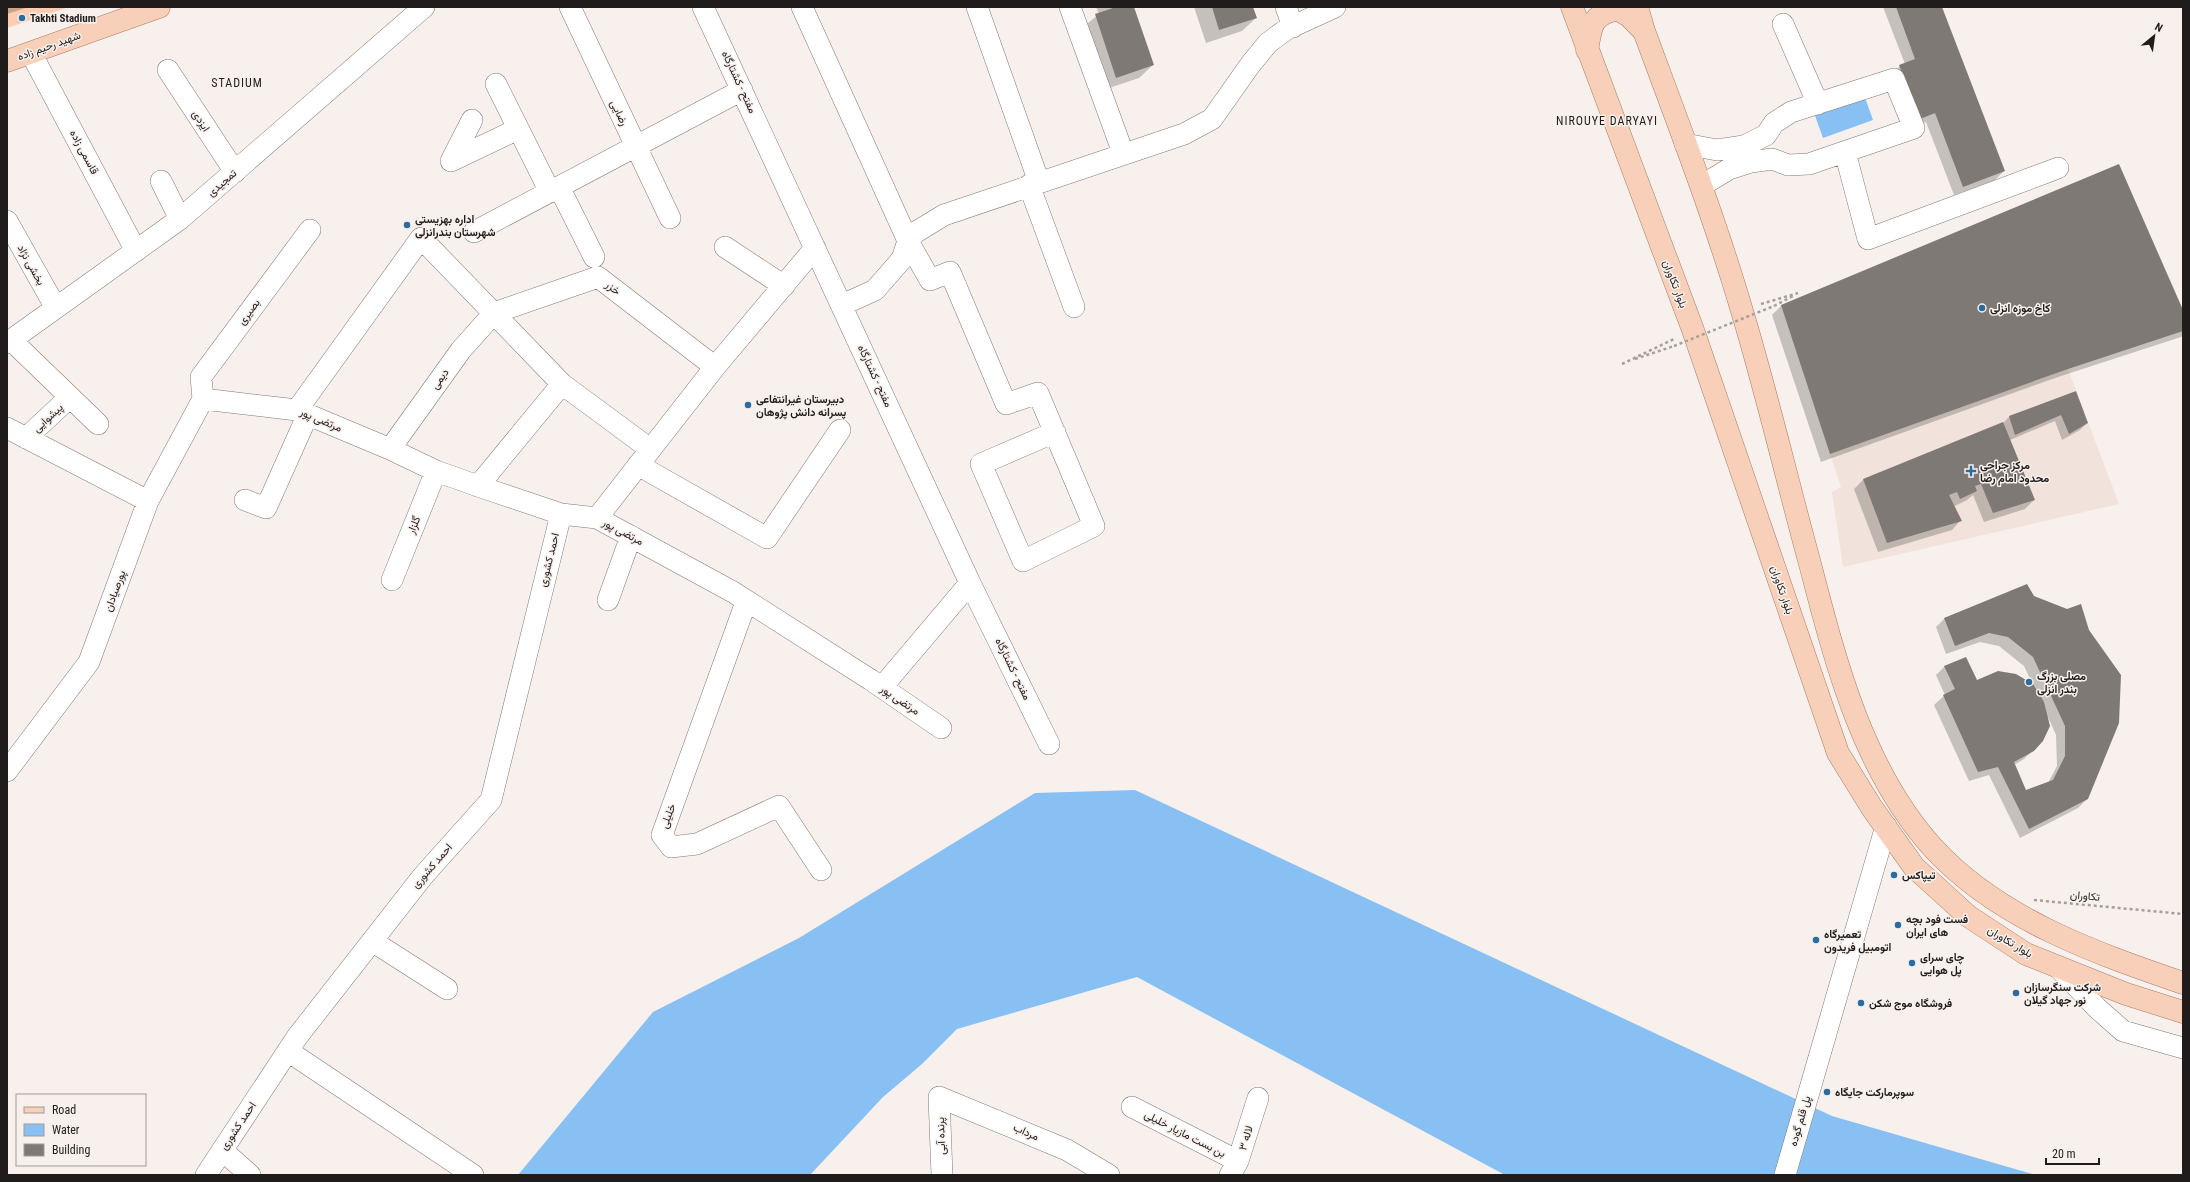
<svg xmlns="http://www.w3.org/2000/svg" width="2190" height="1182" font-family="'Roboto Condensed',Vazirmatn,sans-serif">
<rect width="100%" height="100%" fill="#f7f0ec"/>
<path fill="#f1e2db" d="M2068 369 2119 504 1843 567 1832 492 1841 487 1830 454Z"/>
<path fill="#feccb0" d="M7 7H69L7 28Z"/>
<path fill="#88c0f3" d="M1864 95 1873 120 1823 138 1814 113Z
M1135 790 1832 1116 2036 1175H1505L1137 977 957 1029 922 1064 883 1097 810 1175H518L653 1012 799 938 1035 793Z"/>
<path fill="#0003" fill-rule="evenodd" d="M7 7H29L7 14Z
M1096 7H1133L1153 65 1139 78 1103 90 1082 28 1099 14Z
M1194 7H1252L1256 18 1242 31 1206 43Z
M1883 7H1941L2004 171 1995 180 1954 195 1926 122 1911 127 1891 75 1900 66 1905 64Z
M2119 165 2183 313V335L2181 337 2058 377 1821 462 1772 315 1781 306Z
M2076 392 2087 423 2080 430 2062 440 2055 421 2010 440 2034 500 2025 509 1984 522 1973 495 1967 500 1953 507 1960 521 1952 530 1878 552 1854 489 1863 480 2003 423 2010 416Z
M2027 585 2087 799 2078 808 2020 838 1989 775 1969 781 1934 705 1945 695 1936 675 1945 666 1976 682 2033 685 2024 666 1999 646 1980 642 1946 654 1936 627 1945 618ZM2048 717 2056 735 2057 766 2048 783 2025 792 2014 765 2024 759 2033 750Z"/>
<path fill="#7f7975" d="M1116 7H1134L1154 65 1116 78 1095 14Z
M1212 7H1253L1257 18 1219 30Z
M1896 7H1942L2005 171 1963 187 1935 113 1920 119 1899 65 1915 59Z
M2119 164 2183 310V331L2068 369 1830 454 1781 305Z
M2076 391 2088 423 2069 434 2061 415 2015 435 2009 416Z
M2003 422 2035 500 1993 513 1981 484 1975 486 1977 491 1960 499 1957 492 1949 495 1962 521 1887 543 1863 479Z
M2027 584 2034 596 2067 609 2081 604 2089 630 2121 675 2119 723 2088 799 2029 829 1998 767 1978 772 1943 695 1955 689 1944 666 1966 657 1977 680 1998 671 2016 674 2033 684 2044 702 2050 726 2043 741 2034 751 2014 762 2026 790 2053 780 2065 756V726L2033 657 2008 637 1989 633 1955 646 1944 618Z"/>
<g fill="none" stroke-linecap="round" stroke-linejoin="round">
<g stroke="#807a77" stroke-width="22">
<path id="minor" d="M570 7 670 218
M703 7 970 583 1049 744
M802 7 908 241 930 280 950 272 1006 404 1038 393 1094 526 1023 561 981 464 1055 432
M977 7 1039 182
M1070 7 1123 153
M1286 7 1293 27
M1783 24 1818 104
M31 53 136 251
M168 70 235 172
M496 84 550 192
M472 120 451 161 518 129
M1685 144 1717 150 1744 146 1766 135 1774 123 1791 112 1894 79 1914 128 1809 164 1788 165 1772 159 1751 162 1729 169 1701 186
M1845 152 1868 239 2058 168
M161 181 180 219
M1029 185 1074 307
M559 187 594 257
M7 221 56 308
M474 232 742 90
M725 247 784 286
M842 305 875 290 902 259 908 241 916 232 944 215 1184 134 1212 119 1250 65 1268 43 1287 29 1335 7
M11 340 98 424
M7 343 180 219 424 7
M203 399 297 410 390 449 436 471 478 486 561 514 597 518 733 592 871 680 941 728
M203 399 201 377 310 230
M297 410 421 238 562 384 650 449
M7 428 148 501
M26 438 70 397
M390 449 461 350 494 313 598 277 715 367
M638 465 767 538 840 430
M478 486 562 384
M245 500 266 508 308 414
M597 518 715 367 815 248
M392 580 436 471
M608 600 631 536
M746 602 662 835 671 847 697 844 779 806 821 870
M882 687 970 583
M7 771 89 662 148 501 203 399
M372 941 447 989
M2057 966 2097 1008 2123 1031 2183 1048
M288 1051 473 1175
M1132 1107 1238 1161
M222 1150 250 1175
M206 1175 297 1037 423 876 491 800 561 514
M942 1175 939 1097 1067 1150 1109 1175
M1230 1175 1238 1161 1258 1098
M1785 1175 1886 826"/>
</g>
<g stroke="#a97c63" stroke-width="23">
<path id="major" d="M1572 7 1693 330 1838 753 1872 808 1914 867 1968 916 2026 954 2126 994 2183 1012
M1637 7 1644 31C1678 123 1714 216 1742 311 1767 394 1787 480 1810 564 1836 664 1863 771 1934 849 1999 919 2095 953 2183 983
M1587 50C1592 25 1590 16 1617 9L1629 16 1644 31
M7 61 159 7"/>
</g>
<path stroke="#a49f9c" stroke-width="2.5" stroke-dasharray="3 3" stroke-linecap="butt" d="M1761 304 1798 293
M1774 306 1793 296
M1635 359 1674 346
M1622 364 1676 338
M2034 900 2183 914"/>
<use href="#minor" stroke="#fff" stroke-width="21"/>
<use href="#major" stroke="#f8d0b9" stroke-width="22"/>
<path stroke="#a49f9c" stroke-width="2.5" stroke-dasharray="3 3" stroke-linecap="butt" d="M1674 346 1774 306"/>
</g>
<g fill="#2a6ca2" stroke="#f7f0ec" stroke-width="1.5">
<circle cx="22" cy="18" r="4"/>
<circle cx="407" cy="225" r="4"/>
<circle cx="1982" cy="308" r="4"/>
<circle cx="748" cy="405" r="4"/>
<path d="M1969 465h4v4h4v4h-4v4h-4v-4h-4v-4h4z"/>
<circle cx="2029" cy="682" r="4"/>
<circle cx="1894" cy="875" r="4"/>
<circle cx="1898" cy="925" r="4"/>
<circle cx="1816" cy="940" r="4"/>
<circle cx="1912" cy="963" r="4"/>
<circle cx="2016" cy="993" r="4"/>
<circle cx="1861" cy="1003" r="4"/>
<circle cx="1827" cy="1092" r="4"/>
</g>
<g text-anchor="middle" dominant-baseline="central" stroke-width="3" stroke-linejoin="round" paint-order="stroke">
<g font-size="11" font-weight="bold" fill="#1f1c1b" stroke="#f7f0ec" text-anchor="start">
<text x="30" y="18">Takhti Stadium</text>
<text x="415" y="219">اداره بهزیستی<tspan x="415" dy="13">شهرستان بندرانزلی</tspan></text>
<text x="1990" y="308">کاخ موزه انزلی</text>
<text x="756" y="399">دبیرستان غیرانتفاعی<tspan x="756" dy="13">پسرانه دانش پژوهان</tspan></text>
<text x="1980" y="465">مرکز جراحی<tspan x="1980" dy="13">محدود امام رضا</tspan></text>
<text x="2037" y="676">مصلی بزرگ<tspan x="2037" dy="13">بندر انزلی</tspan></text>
<text x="1902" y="875">تیپاکس</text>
<text x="1906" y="919">فست فود بچه<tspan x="1906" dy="13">های ایران</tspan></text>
<text x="1824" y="934">تعمیرگاه<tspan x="1824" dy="13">اتومبیل فریدون</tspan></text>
<text x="1920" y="957">چای سرای<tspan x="1920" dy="13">پل هوایی</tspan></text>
<text x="2024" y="987">شرکت سنگرسازان<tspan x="2024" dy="13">نور جهاد گیلان</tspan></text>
<text x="1869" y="1003">فروشگاه موج شکن</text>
<text x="1835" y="1092">سوپرمارکت جایگاه</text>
</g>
<g font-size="11" fill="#1f1c1b" stroke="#f7f0ec">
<text transform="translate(49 46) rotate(-20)">شهید رحیم زاده</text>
<text transform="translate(739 82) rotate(65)">مفتح - کشتارگاه</text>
<text transform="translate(619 113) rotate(65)">رضایی</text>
<text transform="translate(201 121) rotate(57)">ایزدی</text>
<text transform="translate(84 152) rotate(62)">قاسمی زاده</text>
<text transform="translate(222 183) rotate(-41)">تمجیدی</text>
<text transform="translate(31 265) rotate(61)">بخشی نژاد</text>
<text transform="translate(1675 284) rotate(69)">بلوار تکاوران</text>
<text transform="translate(613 288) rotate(38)">خزر</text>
<text transform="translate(249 312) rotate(-54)">بصیری</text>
<text transform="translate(875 376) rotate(65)">مفتح - کشتارگاه</text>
<text transform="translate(440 379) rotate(-54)">دیمی</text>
<text transform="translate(48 418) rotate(-43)">پیشوایی</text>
<text transform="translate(321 420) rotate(23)">مرتضی پور</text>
<text transform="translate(414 525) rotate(-68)">گلزار</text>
<text transform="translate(623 532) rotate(28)">مرتضی پور</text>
<text transform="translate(549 560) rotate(-76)">احمد کشوری</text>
<text transform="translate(1782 590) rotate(71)">بلوار تکاوران</text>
<text transform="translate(115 591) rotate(-70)">پورصیادان</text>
<text transform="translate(1013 669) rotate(64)">مفتح - کشتارگاه</text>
<text transform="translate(900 700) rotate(34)">مرتضی پور</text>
<text transform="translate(668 816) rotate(-70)">خلیلی</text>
<text transform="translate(432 866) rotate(-49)">احمد کشوری</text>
<text transform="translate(2085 896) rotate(5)">تکاوران</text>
<text transform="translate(2010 942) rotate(31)">بلوار تکاوران</text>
<text transform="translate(1800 1121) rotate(-74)">پل قلم گوده</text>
<text transform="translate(238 1126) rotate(-56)">احمد کشوری</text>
<text transform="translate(1026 1132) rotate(24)">مرداب</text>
<text transform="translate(1185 1134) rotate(27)">بن بست مازیار خلیلی</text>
<text transform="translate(941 1136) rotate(-92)">پرنده آبی</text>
<text transform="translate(1246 1138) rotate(-73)">لاله ۳</text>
</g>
<g font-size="12" letter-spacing="1" fill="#1f1c1b" stroke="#f7f0ec">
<text x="237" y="83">STADIUM</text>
<text x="1607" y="121">NIROUYE DARYAYI</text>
</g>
</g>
<rect width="2190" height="1182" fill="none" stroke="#1f1c1b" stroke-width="16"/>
<rect x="16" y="1094" width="130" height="72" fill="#f7f0ec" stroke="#a19b98"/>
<rect x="24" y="1107" width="20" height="6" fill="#f8d0b9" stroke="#a19b98"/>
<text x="52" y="1114" font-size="12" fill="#1f1c1b">Road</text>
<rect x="24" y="1124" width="20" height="12" fill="#88c0f3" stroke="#a19b98"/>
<text x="52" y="1134" font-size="12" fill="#1f1c1b">Water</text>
<rect x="24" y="1144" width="20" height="12" fill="#7f7975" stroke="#a19b98"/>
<text x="52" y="1154" font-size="12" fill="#1f1c1b">Building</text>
<g transform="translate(2154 36) rotate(29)" stroke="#f7f0ec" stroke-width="3" paint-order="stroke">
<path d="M0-3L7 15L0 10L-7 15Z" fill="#1f1c1b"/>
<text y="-6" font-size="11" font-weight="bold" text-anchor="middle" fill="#1f1c1b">N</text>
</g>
<path d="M2046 1158v6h53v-6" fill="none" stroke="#1f1c1b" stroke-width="2"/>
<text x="2052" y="1158" font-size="12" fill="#1f1c1b" stroke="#f7f0ec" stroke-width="3" paint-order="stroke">20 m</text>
</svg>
